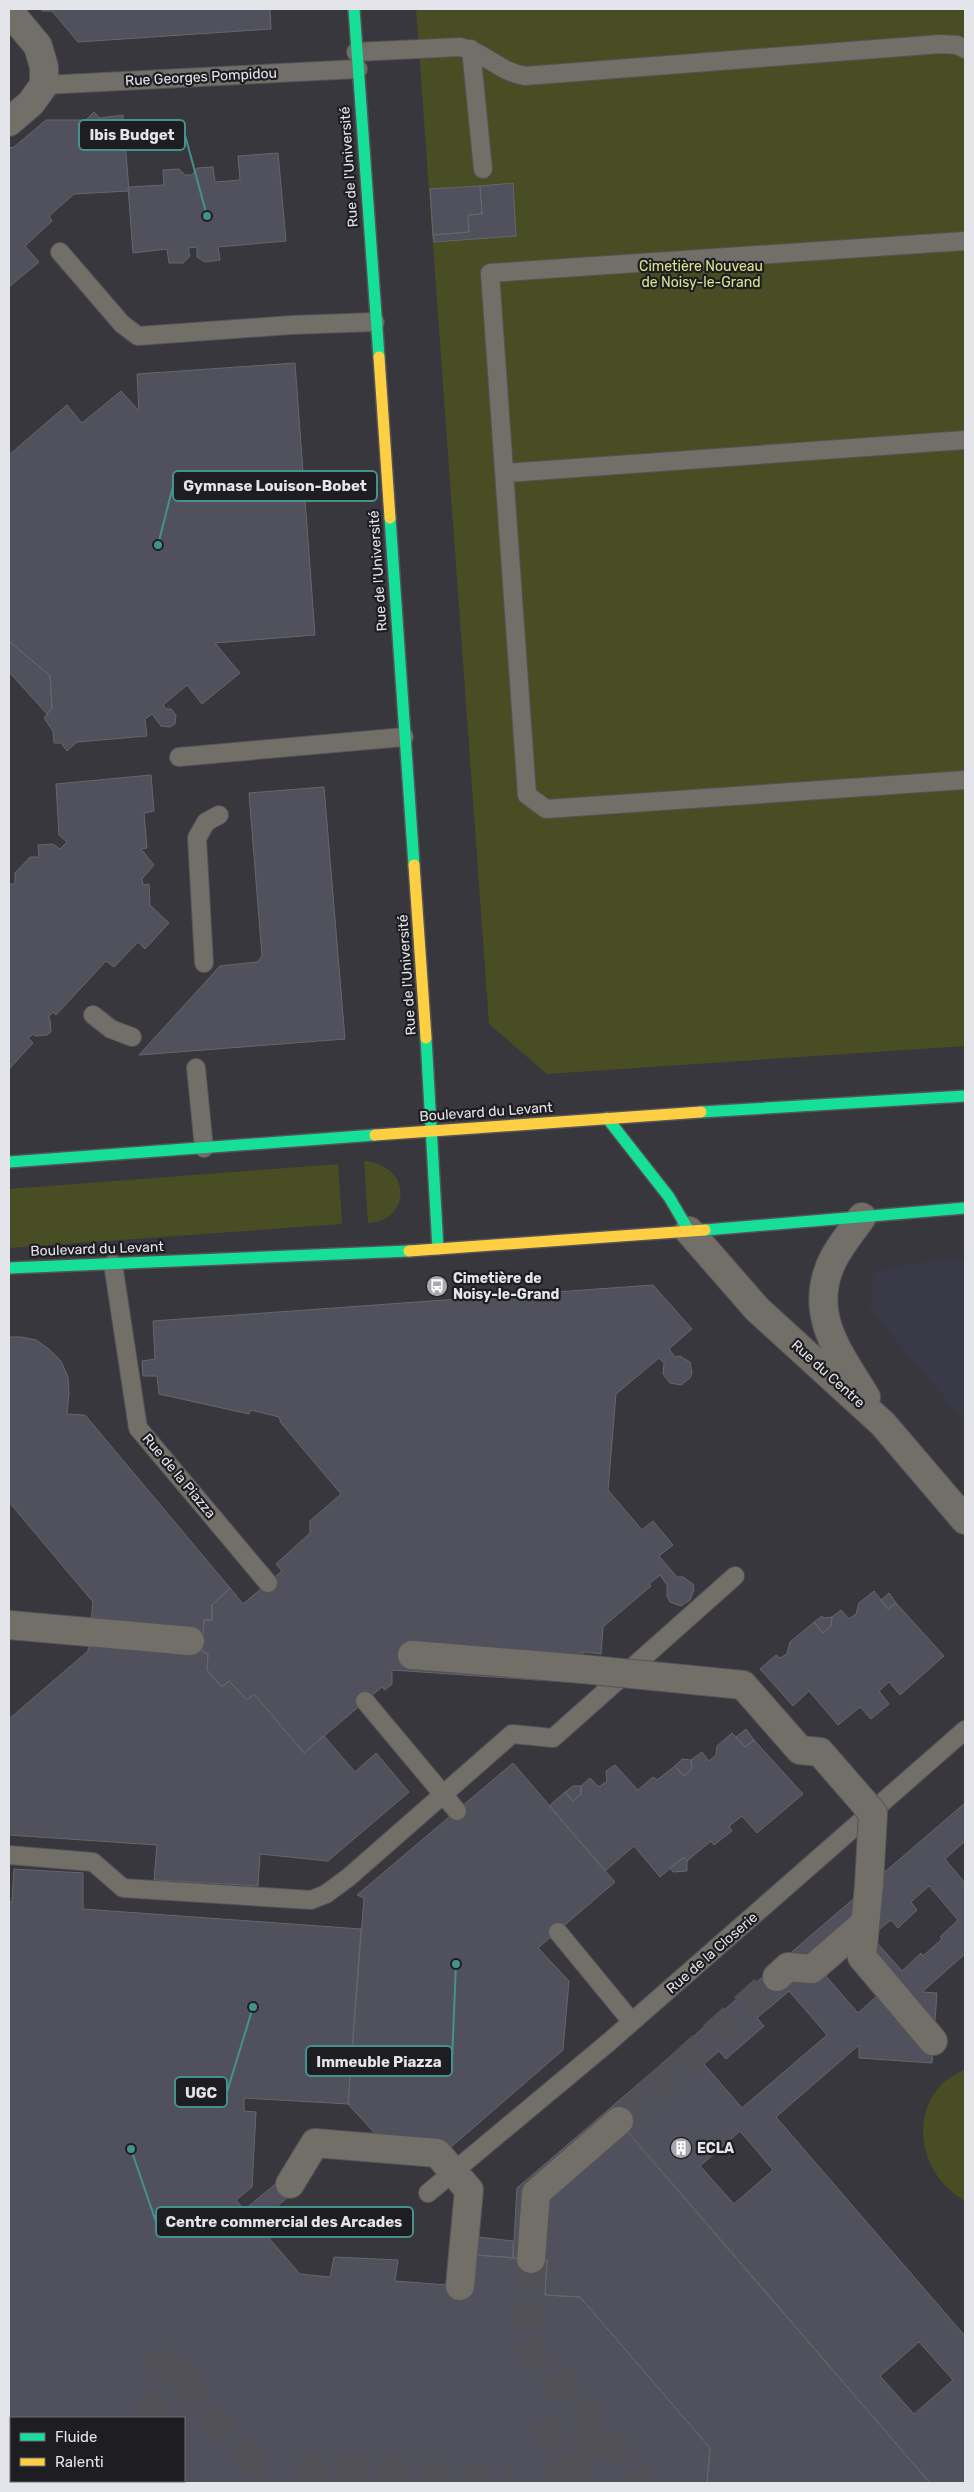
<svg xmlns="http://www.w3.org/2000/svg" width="974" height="2492" font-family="Rubik,sans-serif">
<rect width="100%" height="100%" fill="#37373d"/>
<path fill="#3a3947" d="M965 1258V1422L870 1309 873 1273 913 1263Z"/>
<path fill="#494d23" d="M416 9H965V1046L547 1074 489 1024Z
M364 1161C413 1165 411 1221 368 1223Z
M338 1164 342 1224 9 1248V1189Z
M965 2069V2201C926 2180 907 2124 940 2086 947 2078 956 2074 965 2069Z"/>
<path fill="#51515d" stroke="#66666b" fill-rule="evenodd" d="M41 9H270L271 29 78 42 52 11H42Z
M94 112 100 118 123 115 129 191 74 194 49 216 52 221 25 246 39 262 9 287V148L14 147 46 120H86Z
M278 153 286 241 218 247 220 260 205 262 197 257V247L188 248 190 256 183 263H169L167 249 133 253 128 187 164 185 163 170 179 169 185 175H192L197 168 213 167 215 182 240 180 238 156Z
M513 183 516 236 434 242 433 235 469 232 468 215 482 214 480 186Z
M480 186 482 214 468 215 469 232 433 235 430 189Z
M295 363 315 635 215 643 240 673 202 704 187 685 163 705 166 709H171L176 715 175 724 170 727 161 726 152 714 145 719 147 736 77 742 67 751 61 743H54L53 731 44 718 52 708 50 676 9 641V455L67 405 82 423 121 391 139 411 137 374Z
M9 641 50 676 52 708 47 714 9 672Z
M151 775 154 811 144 813 147 848 141 849 154 865 142 879 143 885 149 884 150 905 169 923 145 949 138 942 114 967 106 961 56 1015 53 1012 48 1018 50 1019 51 1032 47 1035 35 1036 33 1034 28 1038 33 1043 9 1069V884H15V873L30 857H39L38 845 53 844 60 849 67 842 59 835 56 784Z
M324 787 345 1039 139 1055 220 966 257 962 262 956 249 793Z
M653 1285 692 1329 669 1349 675 1357 680 1356 690 1362 692 1373 690 1378 681 1385 670 1383 663 1374 664 1363 659 1358 616 1394 608 1490 642 1530 653 1521 673 1545 659 1556 677 1577H683L693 1584 694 1590 690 1600 681 1606 670 1602 667 1596V1585L660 1575 649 1584 651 1586 603 1627 601 1654 583 1652 581 1683 392 1670V1684L385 1690 382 1687 304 1753 254 1694 247 1700 229 1681 222 1687 207 1670 208 1654 202 1651 204 1620H212V1605L230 1588 243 1604 282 1571 276 1564 310 1533V1521L341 1494 281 1423 279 1417 251 1410 249 1414 159 1394 157 1376H143L142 1361 155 1359 153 1321Z
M9 1337H21L36 1340 50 1350 61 1361 68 1377 69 1393 67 1414 85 1415 230 1588 212 1605V1620H204L202 1651 208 1654 207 1670 222 1687 229 1681 247 1700 254 1694 304 1753 324 1736 355 1772 376 1753 409 1792 328 1861 260 1854 258 1886 154 1880 157 1845 9 1835V1719L88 1651 93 1602 9 1502Z
M874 1591 888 1609 896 1603 944 1656 900 1695 889 1682 879 1691 889 1704 871 1719 860 1707 838 1725 809 1691 793 1706 760 1669 776 1655 780 1658 787 1654 790 1642 814 1622 823 1633 831 1626 832 1617 841 1610 849 1619 856 1614 859 1603Z
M889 1593 896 1603 888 1609 881 1600Z
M822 1616 823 1618 832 1617 831 1626 823 1633 814 1622Z
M746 1729 754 1740 745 1747 736 1737Z
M732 1733 745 1747 754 1740 803 1794 757 1833 742 1816 729 1826 732 1831 714 1845 711 1841 687 1861 684 1857 660 1877 634 1846 605 1871 549 1806 565 1792 573 1801 581 1794V1786L590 1778 599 1787 607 1781 606 1771 615 1765 638 1790 653 1777 657 1780 675 1766 684 1776 692 1769 691 1760 702 1752 709 1761 716 1755 717 1746Z
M682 1759 691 1760 692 1769 684 1776 675 1766Z
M513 1763 615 1882 538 1948 569 1981 563 2050 450 2148 381 2140 348 2104 364 1898 357 1895Z
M573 1786H581V1794L573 1801 565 1792Z
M965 1803V1841L945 1859 965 1883V1954L922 1992 937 1993 932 2063 859 2058V2045L776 2117 965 2336V2483H930L608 2110ZM929 1886 958 1920 940 1937 942 1939 923 1956 921 1953 902 1971 871 1936 891 1920 898 1928 917 1910 911 1902ZM863 1939 897 1978 858 2013 824 1974ZM789 1991 827 2035 742 2108 704 2064 719 2051 726 2059 764 2026 757 2018ZM740 2131 773 2170 734 2204 700 2166ZM919 2342 953 2380 914 2414 880 2376Z
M684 1857 687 1861V1871L673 1872 670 1868Z
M14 1869 83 1873V1909L361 1929 348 2104 244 2098V2111L256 2112 252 2187 236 2200 300 2274 330 2277 334 2257 398 2260 395 2281 474 2287 476 2255 547 2260 545 2295 580 2297 710 2448 707 2483H9V1902H12ZM11 2418H184V2481H11Z
M608 2110 619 2121 930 2483H707L710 2448 580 2297 545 2295 547 2260 513 2258 517 2188Z
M284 2177 295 2191 256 2224 244 2210Z
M478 2237 513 2241V2258L476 2255Z"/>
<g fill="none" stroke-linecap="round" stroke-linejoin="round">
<path stroke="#515157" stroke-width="28" stroke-dasharray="28 14" stroke-linecap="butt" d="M619 2121 777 1977
M531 2259 525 2344 645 2483
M153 2373 164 2363 265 2478 259 2483
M142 2418 201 2366
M540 2423 590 2483
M312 2483 313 2465 513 2483
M549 2483 603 2435"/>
<g stroke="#545458" stroke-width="20">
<path id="lane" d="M471 49 483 169
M356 52 460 47C484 51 499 72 525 76L941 44 957 45 965 49
M44 85 358 69
M965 241 490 273 527 795 546 809 965 780
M60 252 122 324 138 336 291 325 375 322
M506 473 965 440
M179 757 404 737
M204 963 197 838 206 822 219 815
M93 1015 111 1029 132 1037
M196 1068 204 1148
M113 1264 138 1428 268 1583
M365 1701 457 1811
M9 1855 93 1862 123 1888 311 1900 326 1894 349 1877 512 1734 553 1738 735 1576
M558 1932 632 2022
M428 2193 609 2042 965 1730"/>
</g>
<g stroke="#545458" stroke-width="30">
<path id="street" d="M9 11 38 46 44 67V85L31 103 9 122
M862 1217C851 1233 835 1251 829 1269 810 1319 842 1357 866 1397
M689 1231 757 1309 883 1424 965 1520
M9 1625 190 1641
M412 1655 582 1669
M869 1885 862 1957 933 2041
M777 1977 788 1967 812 1969 865 1923
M290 2184 315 2143 437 2153 469 2190 460 2286
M531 2259 536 2193 619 2121"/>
</g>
<g stroke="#545458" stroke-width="14">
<path id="fast" d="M354 9 379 357
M390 518 414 865
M426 1038 438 1249
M701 1112 965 1096
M607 1118 669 1197 689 1231
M9 1162 375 1135
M705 1230 965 1208
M9 1268 409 1251"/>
</g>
<g stroke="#545458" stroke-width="14">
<path id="slow" d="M379 357 390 518
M414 865 426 1038
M375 1135 701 1112
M409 1251 705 1230"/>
</g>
<use href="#lane" stroke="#726e68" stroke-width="18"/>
<use href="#street" stroke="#726e68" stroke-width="28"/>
<use href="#fast" stroke="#16e098" stroke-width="11"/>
<use href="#slow" stroke="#ffcf43" stroke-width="11"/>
<g stroke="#545458" stroke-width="30" stroke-linecap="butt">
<path id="street-bridge" d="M582 1669 743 1685 800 1750 820 1752 873 1813 869 1885"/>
</g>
<use href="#street-bridge" stroke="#726e68" stroke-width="28"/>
</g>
<defs>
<g id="bus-disc" transform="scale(1.125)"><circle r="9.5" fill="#a7a7ae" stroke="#1d1d22"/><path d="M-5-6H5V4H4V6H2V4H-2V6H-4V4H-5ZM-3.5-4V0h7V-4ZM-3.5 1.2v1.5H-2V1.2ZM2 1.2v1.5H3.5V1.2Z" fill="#fff"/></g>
<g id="building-disc" transform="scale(1.125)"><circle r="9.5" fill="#a7a7ae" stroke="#1d1d22"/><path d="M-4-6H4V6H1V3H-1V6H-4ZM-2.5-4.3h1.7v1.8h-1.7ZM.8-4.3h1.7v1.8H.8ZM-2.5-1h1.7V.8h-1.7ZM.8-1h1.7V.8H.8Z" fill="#fff"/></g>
</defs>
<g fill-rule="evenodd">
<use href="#bus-disc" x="437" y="1286"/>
<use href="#building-disc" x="681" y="2148"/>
</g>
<g text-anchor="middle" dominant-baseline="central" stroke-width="4.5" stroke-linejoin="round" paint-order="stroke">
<g font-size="14" fill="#e4e4eb" stroke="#1d1d22">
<text transform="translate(201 77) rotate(-3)">Rue Georges Pompidou</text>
<text transform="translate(349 167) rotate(-94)">Rue de l'Université</text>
<text transform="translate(378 571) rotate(-94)">Rue de l'Université</text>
<text transform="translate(407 975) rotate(-94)">Rue de l'Université</text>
<text transform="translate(486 1112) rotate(-4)">Boulevard du Levant</text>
<text transform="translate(97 1249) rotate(-2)">Boulevard du Levant</text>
<text transform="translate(828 1374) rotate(42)">Rue du Centre</text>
<text transform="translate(179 1476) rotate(50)">Rue de la Piazza</text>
<text transform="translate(712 1953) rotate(-41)">Rue de la Closerie</text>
</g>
<g font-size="14" fill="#dae58a" stroke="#1d1d22">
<text x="701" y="266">Cimetière Nouveau<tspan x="701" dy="16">de Noisy-le-Grand</tspan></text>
</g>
<g font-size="14" font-weight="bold" fill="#e4e4eb" stroke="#1d1d22" text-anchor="start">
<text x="453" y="1278">Cimetière de<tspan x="453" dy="16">Noisy-le-Grand</tspan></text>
<text x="697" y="2148">ECLA</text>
</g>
</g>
<path fill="none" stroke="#44928d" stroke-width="2" d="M207 216L185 135M158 545L173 486M456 1964L452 2061M253 2007L227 2092M131 2149L156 2222"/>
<g fill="#44928d" stroke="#1d1d22" stroke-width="2">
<circle cx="207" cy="216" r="5"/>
<circle cx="158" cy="545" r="5"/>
<circle cx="456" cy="1964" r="5"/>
<circle cx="253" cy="2007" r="5"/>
<circle cx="131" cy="2149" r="5"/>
</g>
<g fill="#1d1d22" stroke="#44928d" stroke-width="2">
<rect x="79" y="120" width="106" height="30" rx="5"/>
<rect x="173" y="471" width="204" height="30" rx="5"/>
<rect x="306" y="2046" width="146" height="30" rx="5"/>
<rect x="175" y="2077" width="52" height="30" rx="5"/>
<rect x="156" y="2207" width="257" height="30" rx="5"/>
</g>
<g font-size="15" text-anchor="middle" font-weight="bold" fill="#e4e4eb">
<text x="132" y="140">Ibis Budget</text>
<text x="275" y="491">Gymnase Louison-Bobet</text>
<text x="379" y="2067">Immeuble Piazza</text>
<text x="201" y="2098">UGC</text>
<text x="284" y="2227">Centre commercial des Arcades</text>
</g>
<rect width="974" height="2492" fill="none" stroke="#e4e4eb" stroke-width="20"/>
<rect x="10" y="2417" width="175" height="65" fill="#1d1d22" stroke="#6d6d72"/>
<rect x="20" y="2433" width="25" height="8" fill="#16e098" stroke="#6d6d72"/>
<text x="55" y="2442" font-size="15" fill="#e4e4eb">Fluide</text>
<rect x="20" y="2458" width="25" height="8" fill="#ffcf43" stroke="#6d6d72"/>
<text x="55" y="2467" font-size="15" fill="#e4e4eb">Ralenti</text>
</svg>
